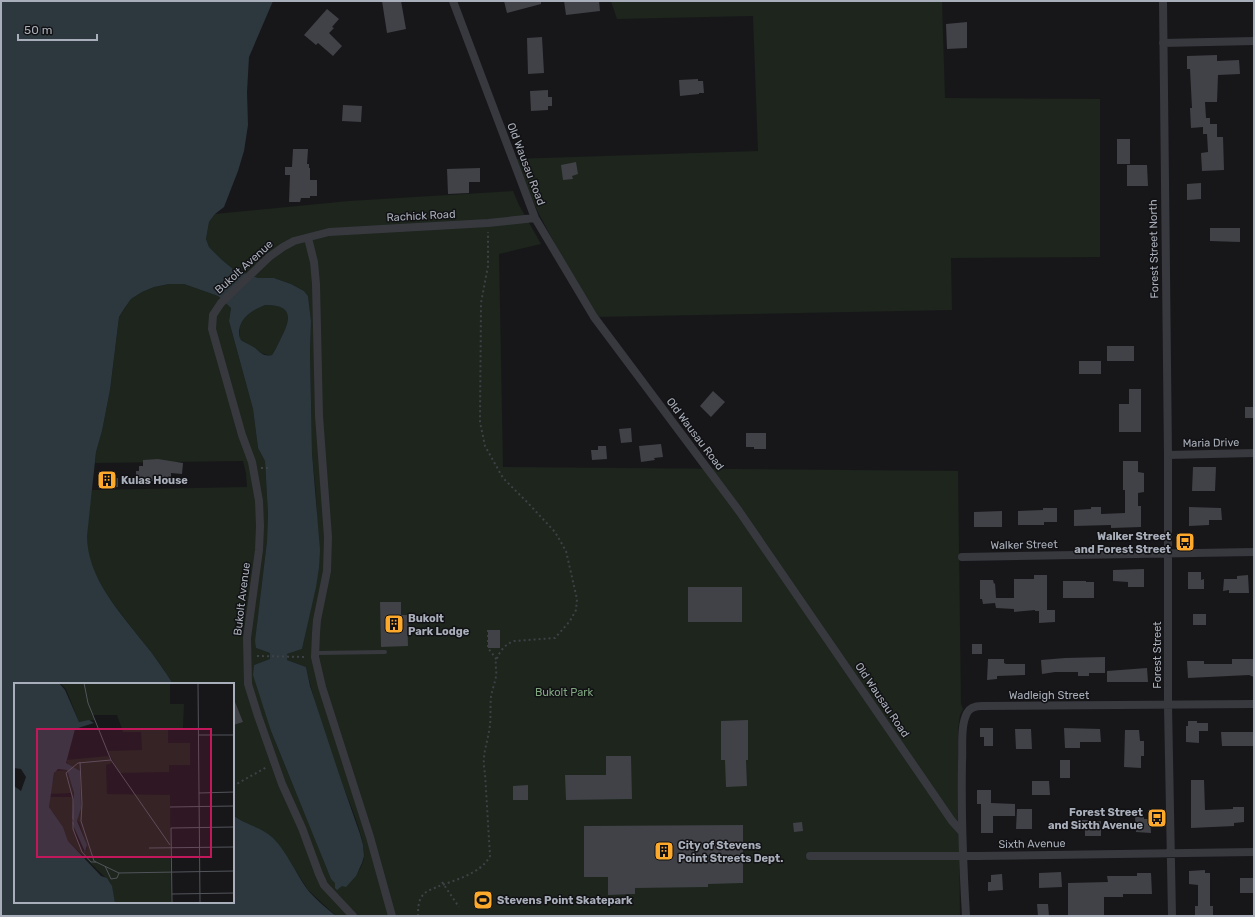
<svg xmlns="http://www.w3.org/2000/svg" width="1255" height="917" font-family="Rubik,sans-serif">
<rect width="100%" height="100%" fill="#17171a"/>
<path fill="#1d251d" d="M611 1H942L945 98 1100 99V257L951 258 952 310 594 317 540 216 512 159 758 151 753 16 617 19Z
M513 191 519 205 541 244 499 254 503 467 958 471 961 704 963 709 960 715 958 730 960 916H336L308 890 282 849 233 815V684H173C167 675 161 665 154 656 134 629 90 582 87 548 86 529 89 508 92 490L247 487 246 473 243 461 95 463 96 452 102 431 110 390 119 317 131 299 142 292 154 287 169 284H184L218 296 231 308 229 321 253 409 258 448 265 461 268 514 267 541 257 626 256 648 270 653V660L254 665 271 731 285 766 311 829 331 879 342 885C353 878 362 871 364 857 366 838 345 792 338 773 326 738 314 703 306 667L287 660V654L302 649 319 568 316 494 312 453 310 352 311 321 308 296 304 291 291 284 274 278H258L233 269 221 259 209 247 206 239 209 222 215 214 349 201Z
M265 305C292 305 292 317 281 338 278 344 276 349 272 355 262 357 249 344 240 339 236 321 249 311 265 305Z"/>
<path fill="#2c383e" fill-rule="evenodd" d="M1 1H273L249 57 247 92 248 125 244 151 238 171 224 207 215 214 209 222 206 239 209 247 221 259 233 269 258 278H274L291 284 304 291 308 296 311 321 310 352 312 453 320 550 319 568 316 587 302 649 287 654V660L306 667 310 686 339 774 360 834 363 845 364 856 362 863 356 876 346 887 342 886 337 890 335 888V883L331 879 271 731 253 675 254 665 270 659V653L256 648 255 641 267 541 268 514 265 461 258 448 253 409 229 321 231 308 218 296 184 284H169L154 287 142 292 131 299 124 309 119 317 110 390 102 431 96 452 87 536C87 577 119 611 143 642 154 655 164 670 173 684H15V902H233V815C245 825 262 827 273 838 287 852 295 872 307 889 315 899 326 908 336 916H1ZM265 305C292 305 292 317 281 338 278 344 276 349 272 355 264 357 261 353 255 348 251 345 245 343 241 340 239 337 239 334 239 331 241 316 253 310 265 305Z"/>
<path fill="#414247" d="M382 1H401L406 29 387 33Z
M504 1H541V4L507 13Z
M564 1H599L600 11 566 15Z
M327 9 339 19 332 27 334 28 329 33 342 46 333 56 318 43 316 45 304 35Z
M967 22V48L947 49 946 24Z
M542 37 544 73 528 74 527 38Z
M1217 55V61L1239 60 1240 74 1218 75 1217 102H1205L1206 118H1210V124H1217V137H1223L1224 170 1202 171 1201 153 1208 152 1207 134H1203V127L1191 128 1190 108H1192L1190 69H1187V56Z
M698 79V81H703L704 93H699V94L680 96 679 80Z
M548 90V97H552V106H548V110L531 111 530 91Z
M343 105 362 106 361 122 342 121Z
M1117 139H1130V164H1117Z
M293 149H308L307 164H309V168H310V180H317V196H310V198H301L300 202H289L290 175H285V167H292Z
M576 162 578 174 572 176 573 179 563 180 561 165Z
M1127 165H1147L1148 186H1127Z
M480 168V182H469V193L448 194 447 169Z
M1201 183V199L1187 200V184Z
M1210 228H1240V242L1210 241Z
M1107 346H1134V361H1107Z
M1079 361H1101V374H1079Z
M1129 389H1141V432H1119V404H1129Z
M713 391 725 402 711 417 700 406Z
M1245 407H1254V418H1245Z
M631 428 632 442 621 443 619 429Z
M746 433H766V449H754V447H746Z
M661 444 663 457 654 458 655 460 641 462 639 446Z
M598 446H606L607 459 592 460 591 450H598Z
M158 459 183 463 182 474 171 473V477H159V481H136V471H139V466H143V460Z
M1123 461H1138V472L1144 473V492L1138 493V506H1141V527L1111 528V525L1074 526V510L1091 509V507H1101V514L1125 513V490H1123Z
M1193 467H1216L1215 491H1192Z
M104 478H118V487H105Z
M1189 507 1221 508 1222 520H1209V525L1189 526Z
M1043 508H1057V522H1044V525H1018V511L1043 510Z
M1002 511V527H974V512Z
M1144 569V587H1128V582L1113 581V570Z
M1188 572H1201V580L1204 579V589H1188Z
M1034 575H1047V610H1055V622L1039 623V611H1035V610L1014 612V609L996 608 995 603 983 604 982 599H980V580H993L994 584 995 583 996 598H1014V579H1034Z
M1248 575 1249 593H1229V590L1223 591 1224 579H1237V576Z
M1063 581H1086V582H1094V598H1063Z
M688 587H742V622H688Z
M380 602H401V615H407L408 646 381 647Z
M1193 614H1206V625H1193Z
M488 630H500V648H488Z
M972 644H982V654H972Z
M1105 657V673H1089V676H1078V672H1055L1042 674 1041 660 1065 658Z
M988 659H1004V663L1006 664H1025V675L997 676V679L987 680Z
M1232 659H1254V677L1249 675 1188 678 1187 661H1204V664H1232Z
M1147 668 1148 682H1107V671Z
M233 697 243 722 233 725Z
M748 720V760H746L747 786 726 787 725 760H721V721Z
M1188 721H1197V723H1208V731H1199V743L1186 742V726H1188Z
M980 728H993V746H984V737H980Z
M1064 728 1100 729 1101 742H1080V748H1065Z
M1015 729H1031L1032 749H1016Z
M1125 730H1139L1140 741H1144V756H1141V768L1124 767Z
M1221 732H1254V746H1222Z
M606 756H631L632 799 566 800 565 775H606Z
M1060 760H1070V778H1060Z
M1191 780H1204L1205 810 1233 809V807H1244V822L1234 823V826L1191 828Z
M1032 781H1049L1050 795H1032Z
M528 785V800H513V786Z
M977 790H991V803L1015 804V816H993V833H981V804H977Z
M1017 809H1032V829H1016Z
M1135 817H1144V819H1150L1151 833 1136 832Z
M1078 820H1090V822L1101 821V836H1085V829H1078Z
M802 822 803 831 794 832 793 823Z
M743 825V883L708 884V887L635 888V894L608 895V877H584V826Z
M1205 870V873H1210V906H1213V916H1195V906H1198V885L1189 884V871Z
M1061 872 1062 887 1039 888V873Z
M1137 873H1151L1152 894H1123V897H1104V915H1068V883L1108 882 1107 876H1137Z
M1002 874 1003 890 988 891V882H991V875Z
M1240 878H1253V893H1240Z
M1037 904H1048L1049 916H1038Z"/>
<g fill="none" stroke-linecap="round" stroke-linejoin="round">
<path stroke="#3e4146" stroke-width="2" stroke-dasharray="2 3" stroke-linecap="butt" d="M261 468H270
M488 630V648L497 660
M257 656 306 657
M233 786 267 767
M442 882 459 907
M418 916C418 910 418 900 423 895 426 891 432 889 437 887 454 880 481 874 490 856L485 773C481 756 488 742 490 725 491 716 490 706 491 697 492 690 495 683 496 676 497 671 495 666 496 661 499 652 505 644 514 641L555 638 570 621 576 610 577 599 566 551 555 532 528 503 503 478 485 446 480 422 481 303 488 266V232"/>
<path stroke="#38393f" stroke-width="4" d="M316 653 385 652"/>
<path stroke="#38393f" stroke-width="8" d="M453 1 535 218 594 317 739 511 952 821 962 832
M1163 1 1168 455V705L1172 916
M1163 43 1254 41
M308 238 314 262 316 284 319 416 328 537 327 571 317 620 316 633 315 657 322 687 370 837 392 916
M1168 455 1254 453
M962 557 1254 552
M810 856H977L1254 852
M353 916 324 885 319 874 302 828 282 784 258 716 248 684 247 638 259 550 260 526 259 501 252 462 242 435 212 329 213 315 221 303 269 257 283 247 294 241 329 232 488 223 535 218
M966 916C963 865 961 814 962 762 963 747 960 727 967 713 970 707 976 706 982 706L1254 704"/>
</g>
<defs>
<g id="building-square" transform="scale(1)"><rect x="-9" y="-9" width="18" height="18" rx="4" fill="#fca92c" stroke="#121215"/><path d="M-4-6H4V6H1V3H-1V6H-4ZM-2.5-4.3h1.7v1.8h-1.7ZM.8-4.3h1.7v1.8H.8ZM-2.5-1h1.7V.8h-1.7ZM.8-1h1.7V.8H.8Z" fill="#111"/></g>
<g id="bus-square" transform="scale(1)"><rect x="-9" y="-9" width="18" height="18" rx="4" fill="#fca92c" stroke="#121215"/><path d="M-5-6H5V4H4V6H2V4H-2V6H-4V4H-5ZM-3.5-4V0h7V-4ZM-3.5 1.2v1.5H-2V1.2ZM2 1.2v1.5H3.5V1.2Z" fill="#111"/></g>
<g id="stadium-square" transform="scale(1)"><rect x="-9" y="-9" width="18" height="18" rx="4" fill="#fca92c" stroke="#121215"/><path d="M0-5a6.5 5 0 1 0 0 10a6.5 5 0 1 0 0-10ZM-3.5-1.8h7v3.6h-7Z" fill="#111"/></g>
</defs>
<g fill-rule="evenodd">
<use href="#building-square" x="107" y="480"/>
<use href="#bus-square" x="1185" y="542"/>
<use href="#building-square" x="394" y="624"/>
<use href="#bus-square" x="1157" y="818"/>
<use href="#building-square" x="664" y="851"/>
<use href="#stadium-square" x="483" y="900"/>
</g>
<g text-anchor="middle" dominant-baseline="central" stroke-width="3" stroke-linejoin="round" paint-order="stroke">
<g font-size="11" fill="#a9afba" stroke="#121215">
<text transform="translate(526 164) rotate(69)">Old Wausau Road</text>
<text transform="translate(421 216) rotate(-3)">Rachick Road</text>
<text transform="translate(1154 249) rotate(-91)">Forest Street North</text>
<text transform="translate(244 267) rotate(-42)">Bukolt Avenue</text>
<text transform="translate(695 434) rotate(53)">Old Wausau Road</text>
<text transform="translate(1211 443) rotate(-1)">Maria Drive</text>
<text transform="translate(1024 545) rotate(-1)">Walker Street</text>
<text transform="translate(242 599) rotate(-83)">Bukolt Avenue</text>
<text transform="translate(1157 655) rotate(-90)">Forest Street</text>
<text x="1049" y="695">Wadleigh Street</text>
<text transform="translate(882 700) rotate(56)">Old Wausau Road</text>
<text transform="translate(1032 844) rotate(-1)">Sixth Avenue</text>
</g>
<g font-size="11" font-weight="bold" fill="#a9afba" stroke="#121215" text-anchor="start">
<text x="121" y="480">Kulas House</text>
<text x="1171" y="536" text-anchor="end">Walker Street<tspan x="1171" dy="13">and Forest Street</tspan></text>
<text x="408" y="618">Bukolt<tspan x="408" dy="13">Park Lodge</tspan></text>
<text x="1143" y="812" text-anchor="end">Forest Street<tspan x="1143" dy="13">and Sixth Avenue</tspan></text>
<text x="678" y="845">City of Stevens<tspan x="678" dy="13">Point Streets Dept.</tspan></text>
<text x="497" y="900">Stevens Point Skatepark</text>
</g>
<g font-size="11" fill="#7fa67f" stroke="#121215">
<text x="564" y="692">Bukolt Park</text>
</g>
</g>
<g transform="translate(14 683)">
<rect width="220" height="220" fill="#17171a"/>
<path d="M46 0H156V21H170L169 45H154V60H176V82H155V89L105 90 94 68 128 67 127 49H109L103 32H79L75 26 81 37 65 39 52 6ZM94 73 98 80 92 82 93 111 156 112 157 220H101L96 199 54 158 49 144 35 124 36 114H57V110L36 111 41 88 53 87 60 110 58 135 62 153 69 168H72L73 164 65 139 63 138 67 120 66 89 54 82 52 77Z" fill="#1d251d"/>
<path d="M0 0H45L51 7 65 39 75 37 80 40 61 46 52 80 66 88 67 125 63 138 73 162 71 169 58 140 60 138 58 135 60 110 53 87 44 86 40 90 35 124 49 144 54 158 87 193 93 195 98 203 101 220H0V103L7 108 12 94 7 86 0 85Z" fill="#2c383e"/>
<path fill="none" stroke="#51545a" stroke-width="1" d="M70 0 74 20 97 77 156 162M184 0 186 220M184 52H220M66 79 68 121 67 138 80 178 105 190 220 188M185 110 220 109M156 124 220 123M135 165 220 164M82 179H77L68 169 59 146V116L52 90 64 80 97 77M91 183 97 196 103 195 105 190M158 211 220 210M158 220 157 145 220 144"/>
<path fill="#c2185b" fill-opacity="0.15" stroke="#c2185b" stroke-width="2" d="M23 46H197V174H23Z"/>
<rect width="220" height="220" fill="none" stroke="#a9afba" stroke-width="2"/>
</g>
<rect width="1255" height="917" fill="none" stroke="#a9afba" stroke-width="4"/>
<path d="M18 34v6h79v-6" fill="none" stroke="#a9afba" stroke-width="2"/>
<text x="24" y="34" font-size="12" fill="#a9afba" stroke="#121215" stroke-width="3" paint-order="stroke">50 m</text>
</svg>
